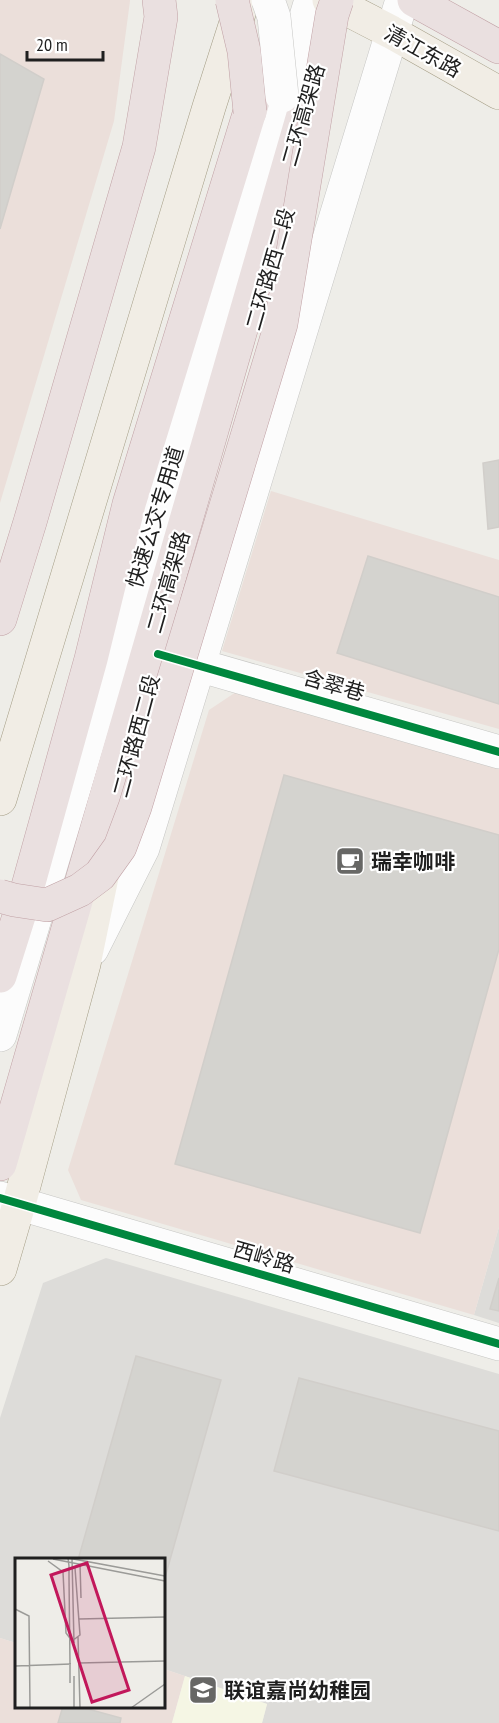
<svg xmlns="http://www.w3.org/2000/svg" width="499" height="1723" font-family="'PT Sans Narrow','Noto Sans SC',sans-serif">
<rect width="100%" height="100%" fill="#eeede8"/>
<path fill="#dddcd9" d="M499 1227V1323L474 1315Z
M106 1258 499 1374V1723H262L267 1704 164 1669V1560H16V1643L0 1638V1418L43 1283Z"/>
<path fill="#ebdfda" d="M0 0H130V1L114 121 0 503Z
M271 491 499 560V729L222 651Z
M239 690 499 768V1227L474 1315 81 1200 68 1170 209 710Z
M0 1638 16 1643V1706H164V1669L185 1676 172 1723H0Z"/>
<path fill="#f5f6e4" d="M185 1676 267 1704 262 1723H172Z"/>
<path fill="#d4d3cf" stroke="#d1ceca" stroke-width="1.5" d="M0 54 44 79 0 229Z
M499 460V527L488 529 483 463Z
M368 556 499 597V704L337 653Z
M284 775 499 835V949L420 1233 175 1164Z
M499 1278V1311L490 1309Z
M136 1356 221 1380 164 1581V1560H78Z
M299 1378 499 1431V1531L274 1471Z
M63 1706H77L121 1718 120 1723H58Z"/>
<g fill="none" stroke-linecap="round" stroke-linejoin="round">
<g stroke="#c6c6c4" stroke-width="34">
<path id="minor" d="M177 659 499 752
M92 949 143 848 402 0
M0 1035 311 0
M0 1198 499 1344"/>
</g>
<g stroke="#a49d85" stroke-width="34">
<path id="major" d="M329 0 391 32 499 93
M0 799 209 107 241 7
M0 1269 19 1204 84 964 107 853"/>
</g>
<g stroke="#c1a1a5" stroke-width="34">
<path id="highway" d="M414 0 499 47
M0 619 30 522 139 147 161 17 159 0
M0 976 25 897 91 659 129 504 258 85
M0 1164 305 108"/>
</g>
<use href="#minor" stroke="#fcfcfc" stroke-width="33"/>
<use href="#major" stroke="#f1ede5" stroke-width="33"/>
<use href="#highway" stroke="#eae0e0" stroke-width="33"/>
<g stroke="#c6c6c4" stroke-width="34" stroke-linecap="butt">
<path id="minor-bridge" d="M268 0 274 17 282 96"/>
</g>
<g stroke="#c1a1a5" stroke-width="34" stroke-linecap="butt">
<path id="highway-bridge" d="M232 0 244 51 250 112
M0 896 14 900 47 905 80 890 100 875 120 847 135 807 281 324 332 15 337 0"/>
</g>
<use href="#minor-bridge" stroke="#fcfcfc" stroke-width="33"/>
<use href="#highway-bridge" stroke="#eae0e0" stroke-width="33"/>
<g stroke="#fff" stroke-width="11">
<path id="cycleway" d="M158 654 499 752
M0 1198 499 1344"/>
</g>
<use href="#cycleway" stroke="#00873e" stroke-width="8"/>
</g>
<defs>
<g id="cafe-square" transform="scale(1.5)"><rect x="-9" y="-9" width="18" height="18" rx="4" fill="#676765" stroke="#fff"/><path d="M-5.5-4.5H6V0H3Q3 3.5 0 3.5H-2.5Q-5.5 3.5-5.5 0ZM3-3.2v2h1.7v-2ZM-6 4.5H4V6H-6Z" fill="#fff"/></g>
<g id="school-square" transform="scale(1.5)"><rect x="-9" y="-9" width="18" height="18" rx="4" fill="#676765" stroke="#fff"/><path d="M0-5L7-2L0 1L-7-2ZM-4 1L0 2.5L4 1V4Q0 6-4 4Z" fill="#fff"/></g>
</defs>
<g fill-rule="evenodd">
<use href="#cafe-square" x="350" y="861"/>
<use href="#school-square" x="203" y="1690"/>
</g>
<g text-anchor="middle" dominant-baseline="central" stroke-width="4.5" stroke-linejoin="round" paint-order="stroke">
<g font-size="21" fill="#1f1f1f" stroke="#fff">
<text transform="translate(423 51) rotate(29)">清江东路</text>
<text transform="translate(303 115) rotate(-74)">二环高架路</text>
<text transform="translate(270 269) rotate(-74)">二环路西二段</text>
<text transform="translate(155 517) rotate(-73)">快速公交专用道</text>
<text transform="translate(168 582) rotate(-74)">二环高架路</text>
<text transform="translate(334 685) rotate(16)">含翠巷</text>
<text transform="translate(136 736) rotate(-75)">二环路西二段</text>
<text transform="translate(264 1257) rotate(16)">西岭路</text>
</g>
<g font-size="21" font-weight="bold" fill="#1f1f1f" stroke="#fff" text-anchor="start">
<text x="371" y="861">瑞幸咖啡</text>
<text x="224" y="1690">联谊嘉尚幼稚园</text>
</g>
</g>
<g transform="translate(15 1558)">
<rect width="150" height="150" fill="#eeede8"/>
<path fill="none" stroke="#9b9b98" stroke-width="1.5" d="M57 0 59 85M38 1 150 23M33 3 48 14 51 75 57 83 65 77 60 10M65 6 66 40M0 51 14 58 15 150M64 61 150 59M63 79 65 150M64 105 150 103M0 108 56 106M55 125V106L54 20V8L53 0 150 18M59 150V118M116 150 150 126"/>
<path fill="#c2185b" fill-opacity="0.15" stroke="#c2185b" stroke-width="3" d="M72 5 114 132 77 144 36 17Z"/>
<rect width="150" height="150" fill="none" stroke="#1f1f1f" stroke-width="3"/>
</g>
<path d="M27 51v9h76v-9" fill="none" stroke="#1f1f1f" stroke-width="3"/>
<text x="36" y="51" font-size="18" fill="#1f1f1f" stroke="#ffffff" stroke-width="4.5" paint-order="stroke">20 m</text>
</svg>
